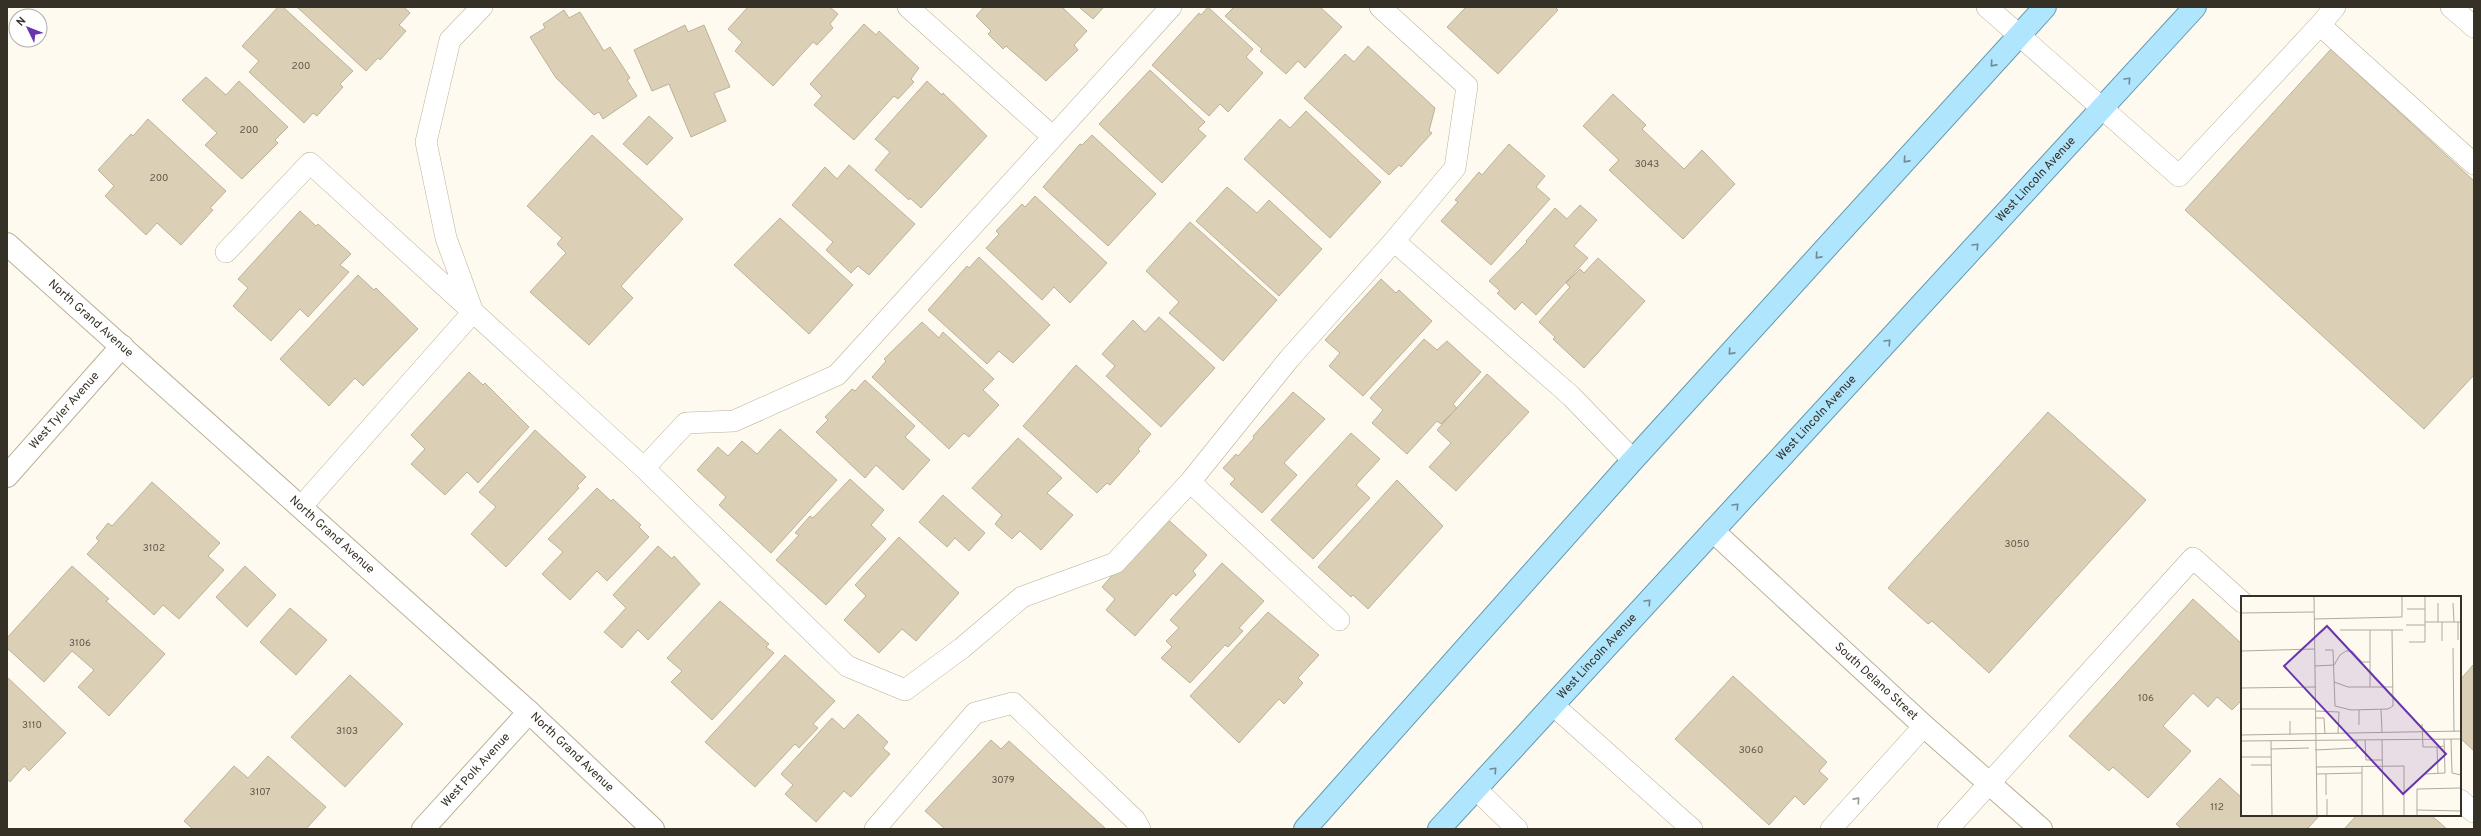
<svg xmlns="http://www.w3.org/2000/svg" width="2481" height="836" font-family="Overpass,sans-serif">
<rect width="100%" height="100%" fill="#fefaef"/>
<path fill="#dbcfb5" stroke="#bdb299" d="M278 7H283L353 71 340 84 343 87 317 116 313 113 304 123 249 72 259 61 242 46Z
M297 7H404L410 13 399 25 406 31 380 60 378 58 366 71Z
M748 7H830L838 14 830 24 833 28 817 45 813 42 773 86 735 51 742 42 728 29Z
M984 7H1062L1087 31 1074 45 1078 50 1046 81 1006 46 1003 49 988 34 991 31 976 16Z
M1079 7H1104L1093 19Z
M1208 7 1253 49 1246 57 1263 73 1228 112 1220 104 1209 116 1152 65 1199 13 1201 15Z
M1234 7H1320L1342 27 1305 68 1298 61 1286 74 1260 51 1262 49 1225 16Z
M1466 7H1555L1558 10 1498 74 1447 27Z
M564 10 569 18 580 12 604 51 610 47 630 78 627 80 637 96 603 119 599 112 594 115 556 78 530 37 545 28 543 24Z
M864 24 876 35 879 31 919 68 911 79 914 82 898 99 894 96 854 140 814 105 822 96 810 84Z
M685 25 688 32 704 25 730 87 714 93 726 121 691 137 669 84 652 91 634 50Z
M1368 46 1435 108 1429 131 1432 133 1401 167 1399 165 1389 175 1304 98 1345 54 1354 62Z
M2331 49 2474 181V375L2424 429 2185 210Z
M1150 70 1205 122 1198 129 1206 136 1162 183 1099 124Z
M206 77 226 95 239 81 288 127 275 140 278 143 242 179 205 145 217 133 182 100Z
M927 81 942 95 943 93 987 136 921 208 910 198 909 200 875 170 890 152 875 139Z
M1613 94 1646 125 1642 129 1684 169 1702 150 1735 184 1683 239 1609 170 1619 160 1583 126Z
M1306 111 1381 182 1330 238 1244 159 1280 119 1290 128Z
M649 116 673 138 647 165 623 144Z
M148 119 226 191 210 208 213 210 181 245 157 223 146 235 105 196 114 186 98 170 131 134 133 136Z
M592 135 683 219 621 286 633 298 589 345 530 292 566 253 557 244 562 238 527 206Z
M1092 135 1156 194 1108 246 1043 187 1080 144 1082 145Z
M1509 144 1545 176 1536 187 1550 199 1491 265 1441 221 1458 202 1455 200 1479 172 1482 175Z
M849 165 915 224 869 275 858 266 851 273 826 250 833 242 792 205 825 167 837 179Z
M1227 187 1257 213 1269 200 1322 249 1279 296 1196 221Z
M1035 196 1107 263 1070 303 1054 287 1042 300 986 248 999 234 996 231 1022 204 1025 207Z
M1580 205 1597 220 1574 246 1588 258 1536 315 1522 302 1515 310 1497 293 1500 291 1489 281 1527 242 1526 241 1555 208 1567 219Z
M300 211 316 226 318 224 351 254 340 265 349 272 308 317 300 309 271 341 233 306 248 288 238 279Z
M780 218 853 285 809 334 734 265Z
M1190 222 1277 300 1223 361 1169 313 1179 302 1146 271Z
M979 257 1050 325 1013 363 999 351 987 364 928 310 967 266 969 268Z
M1598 258 1645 301 1584 368 1553 339 1555 337 1539 322 1570 287 1566 283 1580 269 1584 273Z
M358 275 374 290 376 288 418 329 363 386 355 378 329 406 280 359Z
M1381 279 1396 293 1399 290 1432 321 1363 396 1329 366 1340 353 1325 340Z
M1159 317 1215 368 1161 427 1106 376 1115 366 1102 354 1133 320 1145 332Z
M922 322 939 338 943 332 994 379 983 390 999 405 969 437 964 433 949 449 872 377 886 361 884 359Z
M1424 339 1437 350 1447 341 1481 372 1453 404 1457 408 1441 424 1437 421 1407 454 1372 423 1383 410 1370 398Z
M1076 365 1151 434 1138 449 1140 451 1110 485 1107 483 1097 493 1023 426Z
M469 372 483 385 485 383 529 427 478 483 467 472 445 495 411 464 425 449 411 435Z
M1487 374 1529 412 1456 491 1429 467 1451 443 1437 430Z
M865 380 915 426 905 437 930 460 903 490 876 465 865 478 816 432 828 420 825 417 852 389 855 391Z
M1293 392 1325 419 1284 463 1297 475 1262 513 1230 484 1235 479 1223 468 1236 454 1238 456 1254 438 1253 436Z
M2048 412 2146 500 1989 673 1932 621 1928 624 1888 588Z
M780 429 837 480 771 553 719 505 726 497 697 470 718 447 728 456 742 441 757 454Z
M535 430 586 477 577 486 579 488 506 567 471 534 496 507 479 492Z
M1351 433 1380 459 1356 485 1370 498 1313 559 1271 520Z
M1018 438 1062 478 1047 493 1073 515 1041 550 1020 531 1012 539 995 524 1002 515 972 488Z
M850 479 884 510 871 525 886 539 826 605 776 560 799 535 795 533 810 516 813 518Z
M1397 480 1443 526 1368 609 1353 595 1351 597 1318 567Z
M152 482 220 543 208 556 224 570 179 619 163 605 154 615 87 554 99 541 96 538 108 523 112 526Z
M597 488 611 501 613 499 641 525 639 527 649 537 607 581 597 571 570 600 542 574 563 552 548 539Z
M943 495 985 533 969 551 955 538 947 547 919 522Z
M1164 516 1207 555 1193 571 1196 575 1176 596 1173 593 1135 636 1106 610 1115 599 1102 587Z
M899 537 959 593 916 641 902 629 879 653 844 620 866 596 855 585Z
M658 546 672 559 674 556 700 584 648 640 638 630 622 648 604 632 626 608 613 595Z
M1222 563 1264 601 1239 628 1243 631 1228 647 1225 645 1190 683 1161 658 1172 647 1166 641 1179 628 1170 620Z
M72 566 109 599 106 601 165 654 109 716 78 687 94 670 72 651 44 682 7 648V638Z
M245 566 276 595 247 627 216 597Z
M2193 599 2242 644V700L2232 710 2217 697 2208 707 2193 693 2163 726 2191 751 2148 798 2113 767 2109 771 2069 736Z
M720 601 769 644 766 647 774 653 712 720 671 682 682 671 667 658Z
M290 608 327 640 296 675 260 642Z
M1268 612 1319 655 1298 678 1303 683 1284 704 1279 699 1239 743 1190 696Z
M785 655 835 701 813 724 818 728 799 748 795 744 755 787 705 742Z
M2474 664V751L2460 738V680Z
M350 675 403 724 345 787 291 737Z
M1733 676 1827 762 1819 771 1828 779 1804 805 1795 796 1769 825 1675 739Z
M7 677 66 733 29 771 24 766 10 782 7 779Z
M858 714 888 742 883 748 890 754 851 797 844 791 816 822 785 794 793 785 781 774 832 718 844 729Z
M991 740 1001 749 1009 741 1106 829H945L925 811Z
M268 756 326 807 306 829H193L184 821 234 766 248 778Z
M2220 778 2242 798V815H2320L2307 829H2182L2176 824Z
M2357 815H2431L2447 829H2344Z"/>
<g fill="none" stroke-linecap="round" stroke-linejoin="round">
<g stroke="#bbb097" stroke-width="22">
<path id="service" d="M908 7 1053 137
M1987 7 2179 176 2320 25
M2335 7 2320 25 2474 164
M2451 7 2474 27
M1394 241 1571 396 1633 460
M226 252 310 163 644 468 847 666 905 690 962 648 1022 597 1115 563 1190 482 1289 359 1394 241 1455 168 1467 86 1380 7
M644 468 686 423 734 421 837 375 1171 7
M1190 482 1339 620
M301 507 473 312 446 238 426 142 450 40 482 7
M1553 705 1692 829
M1476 789 1517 829
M2460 800 2474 812
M875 829 975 713 1013 703 1135 820 1140 829
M1831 829 1924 726
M1948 829 2193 558 2242 602"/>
</g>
<g stroke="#bbb097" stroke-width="24">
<g id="minor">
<path id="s1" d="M7 476 122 346"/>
<path id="s2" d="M1713 531 1924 726 2041 829"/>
<path id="s3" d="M423 829 529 712"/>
</g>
</g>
<g stroke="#bbb097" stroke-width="24">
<g id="tertiary">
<path id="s4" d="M7 244 529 712 653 829"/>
</g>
</g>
<g stroke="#629bb1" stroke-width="24">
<g id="primary">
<path d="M1305 829 1633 460 2045 7"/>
<path id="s5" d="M1439 829 2195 7"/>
</g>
</g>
<use href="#service" stroke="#fff" stroke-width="21"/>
<use href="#minor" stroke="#fff" stroke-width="22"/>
<use href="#tertiary" stroke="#fff" stroke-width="22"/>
<use href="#primary" stroke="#afe5fd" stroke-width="22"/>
</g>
<defs><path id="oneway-chevron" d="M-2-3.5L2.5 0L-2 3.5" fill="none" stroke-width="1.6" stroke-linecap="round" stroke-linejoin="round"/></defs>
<g stroke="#728b92">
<use href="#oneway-chevron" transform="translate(1993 64) rotate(132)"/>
<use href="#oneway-chevron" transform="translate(2128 80) rotate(-47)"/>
<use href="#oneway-chevron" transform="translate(1906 160) rotate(132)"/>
<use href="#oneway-chevron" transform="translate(1976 246) rotate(-47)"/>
<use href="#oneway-chevron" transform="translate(1818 256) rotate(132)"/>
<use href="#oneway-chevron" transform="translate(1888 342) rotate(-47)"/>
<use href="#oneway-chevron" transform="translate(1731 352) rotate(132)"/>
<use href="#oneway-chevron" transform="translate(1736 506) rotate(-47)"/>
<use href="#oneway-chevron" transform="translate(1648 602) rotate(-47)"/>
<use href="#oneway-chevron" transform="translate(1494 770) rotate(-47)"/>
</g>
<use stroke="#9a9893" href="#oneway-chevron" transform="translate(1857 800) rotate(-48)"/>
<g text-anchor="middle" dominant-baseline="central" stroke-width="4" stroke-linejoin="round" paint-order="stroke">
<g font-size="10" fill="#5f584a">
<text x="301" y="66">200</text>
<text x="249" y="130">200</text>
<text x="1647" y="164">3043</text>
<text x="159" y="178">200</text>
<text x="2017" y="544">3050</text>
<text x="154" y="548">3102</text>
<text x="80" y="643">3106</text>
<text x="2146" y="698">106</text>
<text x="32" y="725">3110</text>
<text x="347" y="731">3103</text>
<text x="1751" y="750">3060</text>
<text x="1003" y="780">3079</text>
<text x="260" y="792">3107</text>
<text x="2217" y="807">112</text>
</g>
<g font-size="12" fill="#363127" stroke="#fff">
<text stroke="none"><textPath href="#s5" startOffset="882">West Lincoln Avenue</textPath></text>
<text stroke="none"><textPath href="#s4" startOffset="112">North Grand Avenue</textPath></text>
<text stroke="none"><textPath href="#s1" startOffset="87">West Tyler Avenue</textPath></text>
<text stroke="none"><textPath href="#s5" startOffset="558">West Lincoln Avenue</textPath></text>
<text stroke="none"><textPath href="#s4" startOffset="436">North Grand Avenue</textPath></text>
<text stroke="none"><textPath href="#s5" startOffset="234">West Lincoln Avenue</textPath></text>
<text stroke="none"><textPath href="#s2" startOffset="222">South Delano Street</textPath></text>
<text stroke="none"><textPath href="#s4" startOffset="760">North Grand Avenue</textPath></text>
<text stroke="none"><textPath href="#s3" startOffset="79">West Polk Avenue</textPath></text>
</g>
</g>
<g transform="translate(2241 596)">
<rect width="220" height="220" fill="#fefaef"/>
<path fill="none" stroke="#aeaa9f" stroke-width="1" d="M73 0 76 220M197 7V26M212 7 213 26M166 13H184M0 17 73 16M73 23 161 21V0M184 26H220M217 26V44M165 29H184M99 34H162M129 34V91M201 45V26M168 46H184V0M212 52 213 136M84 54H92L94 110 110 114 147 113 152 110 151 34M0 55 74 53M74 70 93 69 99 59 105 55H111L121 66H129M93 86 107 91H152M0 92 75 91M0 113H74M140 113 141 136M118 114V129M74 115 98 116 97 137M74 122H83L84 138M49 125V139M181 128 182 151H196M0 139 220 135M210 143 211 177 220 179M124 144 125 164H141M141 144 142 220M0 145 220 143M30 145 31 220M30 153 68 152M74 154 115 152 116 144M0 161H30M10 169H30M75 171 163 170V220M121 171V220M197 177 196 151 203 150M75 178 121 177M85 178V199M184 178 204 177 203 143M176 214 220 215M86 220V203M176 220V193L220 192"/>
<path fill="#6935ac" fill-opacity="0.15" stroke="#6935ac" stroke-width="2" d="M86 30 205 158 162 198 43 70Z"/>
<rect width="220" height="220" fill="none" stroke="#363127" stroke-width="2"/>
</g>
<rect width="2481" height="836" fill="none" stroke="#363127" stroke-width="16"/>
<g transform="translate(28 28) rotate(313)"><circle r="19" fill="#ffffff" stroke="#afada9"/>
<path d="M0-3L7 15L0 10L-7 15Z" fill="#6935ac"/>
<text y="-6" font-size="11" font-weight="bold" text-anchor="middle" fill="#363127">N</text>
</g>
</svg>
